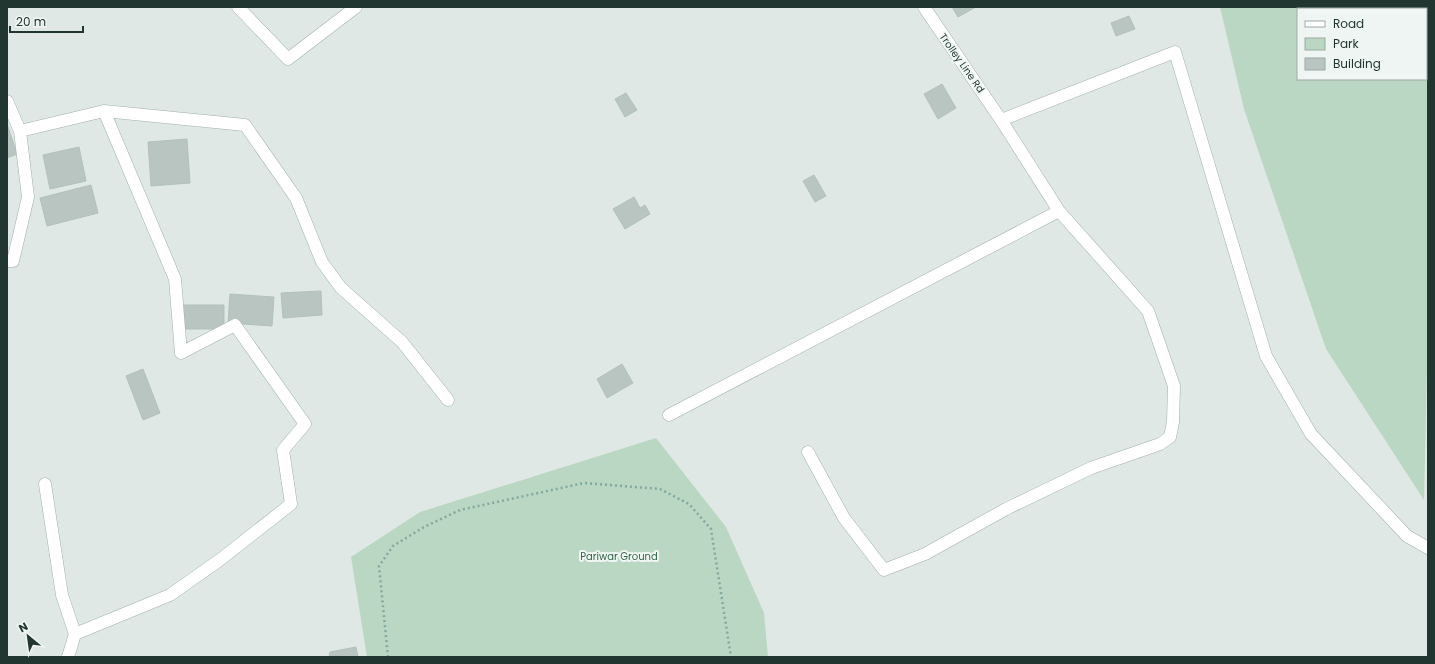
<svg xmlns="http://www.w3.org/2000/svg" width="1435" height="664" font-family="Poppins,sans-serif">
<rect width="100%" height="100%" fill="#dfe8e4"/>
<path fill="#bad7c3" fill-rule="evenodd" d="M1220 7H1428V326L1424 500 1326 349 1244 109ZM1298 9H1426V79H1298Z
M656 438 726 527 764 613 768 657H367L351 557 420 512Z"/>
<path fill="#b8c5c0" stroke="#b2c1bb" d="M952 7H976L958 17Z
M1129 16 1135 29 1116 36 1111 23Z
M942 84 956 108 938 119 924 94Z
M626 93 637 110 625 117 615 99Z
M7 124 17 154 7 158Z
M187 139 190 183 151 186 148 142Z
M79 147 86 181 50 189 43 155Z
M814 175 826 196 815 202 803 181Z
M91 185 98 213 47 226 40 198Z
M634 197 640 208 645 205 650 214 625 229 613 209Z
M321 291 322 315 283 318 281 293Z
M230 294 274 297 272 326 228 323Z
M182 305H224V329H182Z
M622 364 633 383 607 398 597 379Z
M143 369 160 413 143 420 126 376Z
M356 647 358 657H329L330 652Z"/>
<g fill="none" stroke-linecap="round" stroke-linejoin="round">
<g stroke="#a3afab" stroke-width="13">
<path id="minor" d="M238 7 288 59 356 7
M7 101 20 131 28 197 13 261H7
M1001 120 1175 52 1266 356 1311 434 1407 536 1428 548
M20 131 104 111 245 125 296 198 322 262 341 288 402 342 448 400
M669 415 1059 211
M808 452 844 518 884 570 925 554 1006 509 1091 468 1160 444 1170 437 1173 422 1174 386 1148 311 1059 211 1001 120 924 7
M45 484 62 595 75 634 68 657
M75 634 170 595 221 559 291 504 283 450 305 424 235 325 181 353 175 279 104 111"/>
</g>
<path stroke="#83a89e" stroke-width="2.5" stroke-dasharray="2 3" stroke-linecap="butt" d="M388 657 379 566 393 546 424 527 460 510 584 483 660 489 689 504 711 529 731 657"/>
<use href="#minor" stroke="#fff" stroke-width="12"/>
</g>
<g text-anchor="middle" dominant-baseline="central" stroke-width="4" stroke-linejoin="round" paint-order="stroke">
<g font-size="10" fill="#223631" stroke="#eff5f2">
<text transform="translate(962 63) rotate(55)">Trolley Line Rd</text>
</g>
<g font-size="10" fill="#326749" stroke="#eff5f2">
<text x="619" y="556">Pariwar Ground</text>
</g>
</g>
<rect width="1435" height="664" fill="none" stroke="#223631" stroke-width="16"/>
<rect x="1297" y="8" width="130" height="72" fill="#eff5f2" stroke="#9da9a5"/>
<rect x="1305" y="21" width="20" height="6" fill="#ffffff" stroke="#9da9a5"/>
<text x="1333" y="28" font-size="12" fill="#223631">Road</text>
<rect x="1305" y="38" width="20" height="12" fill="#bad7c3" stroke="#9da9a5"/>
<text x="1333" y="48" font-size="12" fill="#223631">Park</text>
<rect x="1305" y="58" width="20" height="12" fill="#b8c5c0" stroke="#9da9a5"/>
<text x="1333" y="68" font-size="12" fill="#223631">Building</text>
<g transform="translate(28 636) rotate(331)" stroke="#eff5f2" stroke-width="3" paint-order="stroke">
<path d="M0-3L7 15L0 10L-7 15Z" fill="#223631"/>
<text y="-6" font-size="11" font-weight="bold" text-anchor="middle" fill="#223631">N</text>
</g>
<path d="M10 26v6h73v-6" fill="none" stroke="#223631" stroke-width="2"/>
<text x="16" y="26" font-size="12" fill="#223631" stroke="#eff5f2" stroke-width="3" paint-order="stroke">20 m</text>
</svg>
